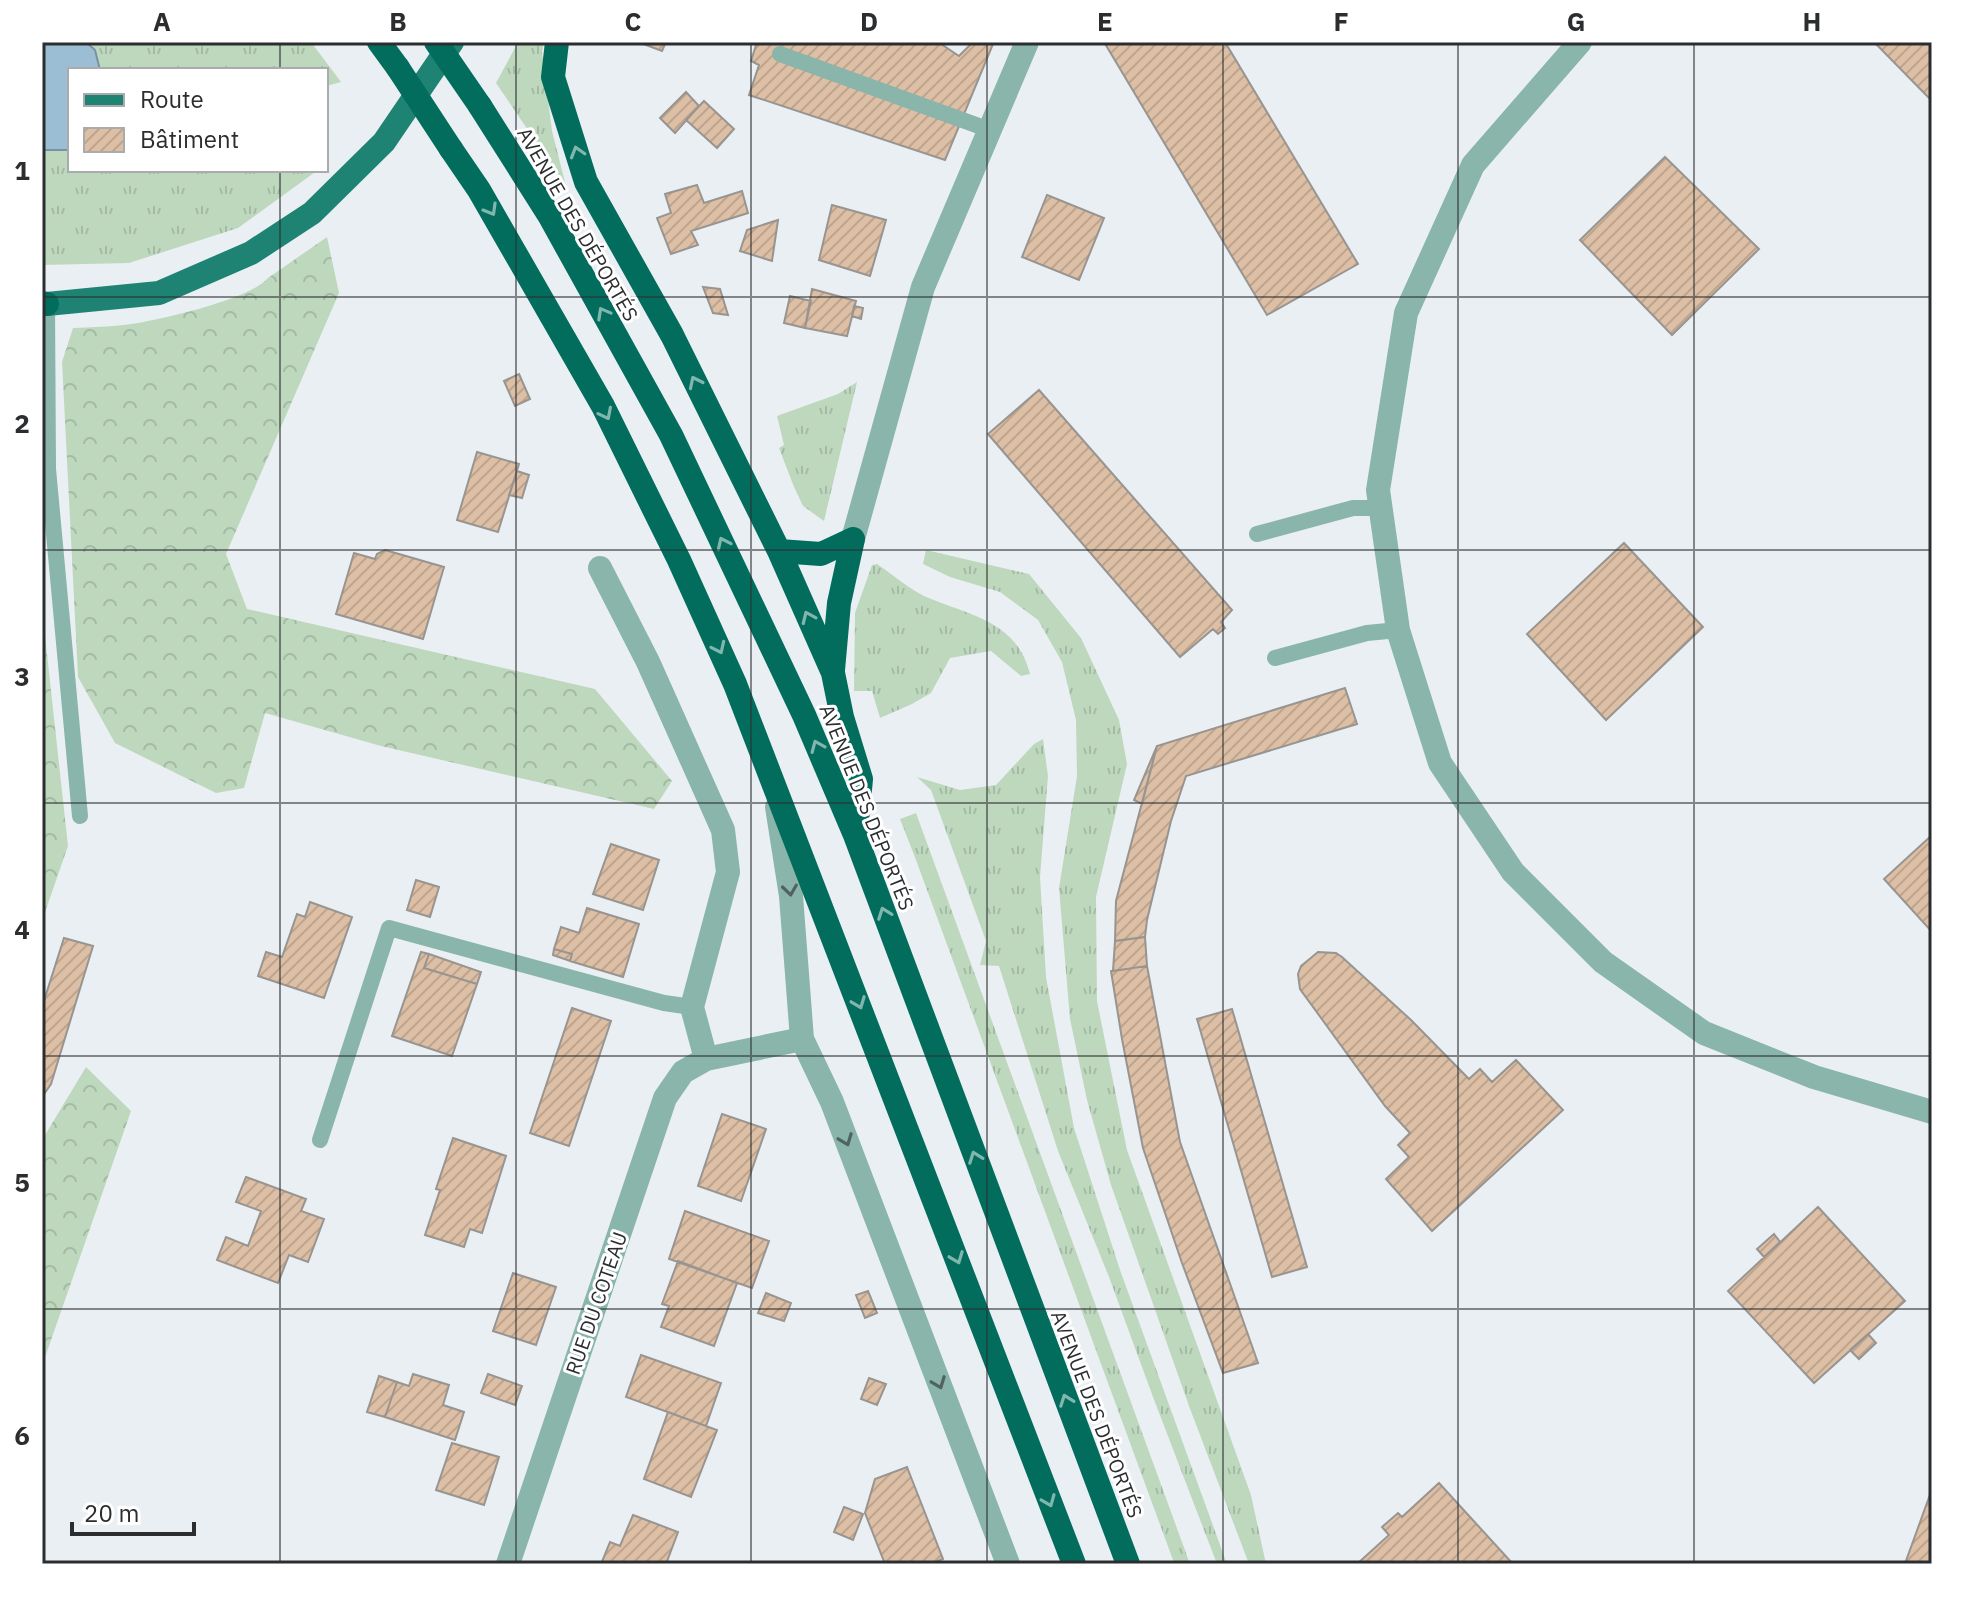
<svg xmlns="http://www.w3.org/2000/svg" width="1974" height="1606" font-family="'IBM Plex Sans',sans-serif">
<defs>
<pattern id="grass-tufts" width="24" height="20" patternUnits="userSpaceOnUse" patternTransform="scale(2)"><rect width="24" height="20" fill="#bed8be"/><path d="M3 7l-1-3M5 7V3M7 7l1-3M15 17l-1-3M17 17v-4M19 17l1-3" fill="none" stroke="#a3baa4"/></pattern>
<pattern id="forest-crowns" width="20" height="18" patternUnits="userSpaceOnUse" patternTransform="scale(2)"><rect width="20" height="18" fill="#bed8be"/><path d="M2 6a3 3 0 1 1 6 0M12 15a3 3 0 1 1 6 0" fill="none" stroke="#a3baa4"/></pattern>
<pattern id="building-hatch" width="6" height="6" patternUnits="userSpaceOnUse" patternTransform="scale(2)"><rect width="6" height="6" fill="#ddbfa5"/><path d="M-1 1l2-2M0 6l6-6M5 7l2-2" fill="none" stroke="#bea48e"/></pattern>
</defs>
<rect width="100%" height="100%" fill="#eaeff4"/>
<path fill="url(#grass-tufts)" d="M86 42H311L341 82 326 86V70H100L95 50Z
M518 42H544L542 52 552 131 566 186 496 83Z
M42 150H70V170H318L238 228 129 263 42 265Z
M857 382 824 521 803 506 794 487 779 448 784 445 777 416 838 394Z
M926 550 1029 574 1081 638 1119 720 1127 764 1096 897 1097 1001 1127 1150 1251 1495 1266 1564H1249L1189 1406 1111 1185 1087 1100 1070 1019 1059 888 1077 776 1076 720 1062 662 1038 620 1000 592 950 577 923 564Z
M877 564C892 574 908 588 924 596 967 615 1017 620 1030 674L1021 676 991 651 950 658 931 693 912 704 880 718 872 691H854L855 613 872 565Z
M1043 739 1048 776 1040 877 1046 977 1074 1128 1120 1270 1227 1564H1217L1153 1397 1109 1277 1058 1151 999 966 980 965 986 941 931 790 917 777 960 790 996 785 1034 744Z
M916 813 1190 1564H1175L1173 1560 916 860 900 819Z"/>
<path fill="url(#forest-crowns)" d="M327 237 339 293 226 554 247 609 595 689 672 781 654 809 381 746 265 713 244 788 216 793 115 743 78 677 62 362 73 328C92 327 112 327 131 324 160 320 251 299 268 278Z
M42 608 68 846 42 921Z
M86 1067 131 1111 42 1366V1140Z"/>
<path fill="#9cbed4" stroke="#7a92a2" stroke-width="2" d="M42 42H86L95 50 100 70H70V150H42Z"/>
<path fill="url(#building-hatch)" stroke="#989490" stroke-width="2" d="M638 42H666L662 51Z
M757 42H938L959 56 973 42H991L993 44 945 160 749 95 759 65 751 61Z
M1104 42H1225L1358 264 1267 315Z
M1874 42H1932V101Z
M686 92 699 106 675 133 660 118Z
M704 101 734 129 717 148 686 120Z
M1665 157 1759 249 1672 335 1580 240Z
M697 185 704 203 742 191 748 213 691 231 698 245 671 254 657 218 671 213 665 194Z
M1047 195 1104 218 1079 280 1022 257Z
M832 205 886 220 870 276 819 260Z
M778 220 772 261 740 251 747 230Z
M703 287 720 289 728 315 713 313Z
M812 289 856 301 847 336 805 328Z
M790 296 811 301 805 328 784 323Z
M854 306 863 308 861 319 852 316Z
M519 374 530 399 515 406 504 381Z
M1039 390 1232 610 1221 622 1225 628 1218 634 1213 629 1180 657 988 434Z
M477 452 519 464 498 532 457 520Z
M517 471 529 475 522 498 509 495Z
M1624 543 1703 627 1606 720 1527 634Z
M385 550 444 567 423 639 336 614 354 553 375 559 377 554Z
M1345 688 1357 724 1186 776 1171 821 1147 920 1145 937 1115 941 1116 901 1157 746Z
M1157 746 1142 804 1134 800Z
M1932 835V932L1884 879Z
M611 844 659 860 643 910 593 894Z
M416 880 439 887 430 917 407 910Z
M310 902 352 917 324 998 258 976 266 952 282 957 297 914 305 917Z
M587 908 639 924 623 977 570 961 572 954 554 949 561 927 579 933Z
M1145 937 1147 966 1113 971 1115 941Z
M64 938 93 946 51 1084 42 1097V1007Z
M554 949 572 954 570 961 553 955Z
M421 952 429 954 424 968 477 984 452 1056 392 1036Z
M1318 952 1336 953 1342 957 1411 1020 1469 1079 1480 1069 1492 1082 1516 1060 1563 1110 1432 1231 1386 1179 1409 1157 1398 1145 1410 1133 1385 1106 1300 989 1298 974 1301 966Z
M429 954 481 972 477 984 424 968Z
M1147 966 1180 1142 1258 1363 1223 1373 1182 1263 1143 1148 1122 1039 1111 971Z
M572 1008 611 1021 569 1146 530 1133Z
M1232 1009 1307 1267 1272 1277 1197 1019Z
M722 1114 766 1129 741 1201 698 1186Z
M453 1138 506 1156 482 1233 470 1229 464 1247 425 1235 440 1190 436 1189Z
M246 1177 306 1199 301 1211 324 1219 308 1262 289 1255 278 1283 217 1260 226 1237 248 1246 261 1211 236 1202Z
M1818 1207 1905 1301 1814 1383 1728 1291Z
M685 1211 769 1241 752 1288 669 1259Z
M1774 1234 1780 1242 1764 1257 1757 1249Z
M678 1261 737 1283 714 1346 661 1327 669 1306 662 1304Z
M513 1273 556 1287 536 1345 493 1331Z
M868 1291 877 1313 865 1318 856 1295Z
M766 1293 791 1303 784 1321 758 1313Z
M1868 1334 1876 1343 1859 1359 1850 1350Z
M641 1355 721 1383 706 1426 626 1397Z
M413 1374 449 1385 443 1405 464 1412 455 1440 385 1417 397 1382 409 1386Z
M488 1374 522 1386 515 1405 481 1393Z
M379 1376 397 1382 385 1417 367 1412Z
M869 1378 886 1384 877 1405 861 1399Z
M668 1412 717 1430 691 1497 644 1479Z
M452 1443 499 1457 484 1505 436 1490Z
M907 1467 943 1559 931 1564H885L865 1513 875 1479Z
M1439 1483 1513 1564H1357L1389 1535 1382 1527 1398 1513 1402 1517Z
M1932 1489V1564H1915L1906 1561Z
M844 1507 863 1514 853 1540 834 1532Z
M633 1515 678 1532 666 1564H601L610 1542 620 1546Z"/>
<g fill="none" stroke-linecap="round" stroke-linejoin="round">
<path stroke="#89b5aa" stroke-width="16" d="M780 54 990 130
M47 304 48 469 80 816
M1257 534 1353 508H1380
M1275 658 1367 633 1398 630
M320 1140 389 928 664 1003 692 1007"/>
<path stroke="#89b5aa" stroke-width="24" d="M1580 42 1473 165 1406 313 1378 490 1398 630 1440 763 1513 872 1603 962 1704 1033 1814 1077 1932 1112
M853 539 923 287 1027 42
M600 568 648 662 723 830 728 872 692 1007 706 1059
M777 807 791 896 802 1039 832 1102 1008 1564
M508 1564 665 1098 683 1072 706 1059 802 1039"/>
<path stroke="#1e8372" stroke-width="24" d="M47 304 159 293 251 253 312 213 384 142 452 42"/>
<path stroke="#036d5d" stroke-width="24" d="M379 42 398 68
M557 42 553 77 586 182 672 335 779 551 833 673 842 717 861 779 856 831
M480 106 549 215 671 435 804 715 855 835 1128 1564
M451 149 479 190 603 406 679 560 735 684 1074 1564
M42 303 47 304
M779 551 821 554 853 539
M833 670 839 603 853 539"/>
<path stroke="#036d5d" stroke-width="24" d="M436 42 480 106
M398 68 451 149"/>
</g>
<defs><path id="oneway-chevron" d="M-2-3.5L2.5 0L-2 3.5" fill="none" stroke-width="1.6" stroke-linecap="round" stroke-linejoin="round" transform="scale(2)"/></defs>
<g stroke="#81b6ae">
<use href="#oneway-chevron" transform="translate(577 152) rotate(-107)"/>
<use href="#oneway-chevron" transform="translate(491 210) rotate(60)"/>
<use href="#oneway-chevron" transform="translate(603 313) rotate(-119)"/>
<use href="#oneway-chevron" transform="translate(695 382) rotate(-116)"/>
<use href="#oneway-chevron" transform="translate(606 414) rotate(63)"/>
<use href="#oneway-chevron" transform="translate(723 543) rotate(-115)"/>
<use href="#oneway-chevron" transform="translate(808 617) rotate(-114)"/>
<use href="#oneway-chevron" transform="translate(719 648) rotate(65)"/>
<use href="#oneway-chevron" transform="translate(817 746) rotate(-113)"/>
<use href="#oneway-chevron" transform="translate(884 913) rotate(-110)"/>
<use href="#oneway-chevron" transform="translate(859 1003) rotate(69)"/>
<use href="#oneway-chevron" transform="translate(975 1157) rotate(-110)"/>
<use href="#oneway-chevron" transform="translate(957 1258) rotate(69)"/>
<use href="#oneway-chevron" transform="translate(1066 1400) rotate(-110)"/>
<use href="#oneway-chevron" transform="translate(1049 1501) rotate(68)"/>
</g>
<g stroke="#516360">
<use href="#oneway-chevron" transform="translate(790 890) rotate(82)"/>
<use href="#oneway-chevron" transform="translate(846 1140) rotate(69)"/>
<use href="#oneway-chevron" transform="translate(939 1383) rotate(69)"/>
</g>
<path fill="none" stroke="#2b2d2f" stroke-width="2" stroke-opacity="0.55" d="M280 42V70M516 42V1564M751 42V1564M987 42V1564M1223 42V1564M1458 42V1564M1694 42V1564M280 170V1564M42 297H1932M42 550H1932M42 803H1932M42 1056H1932M42 1309H1932"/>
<g text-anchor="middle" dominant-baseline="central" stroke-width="6" stroke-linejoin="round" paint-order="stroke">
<g font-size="20" fill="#2b2d2f" stroke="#fff">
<text transform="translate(578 224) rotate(60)">AVENUE DES DÉPORTÉS</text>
<text transform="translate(867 807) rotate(68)">AVENUE DES DÉPORTÉS</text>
<text transform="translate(596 1303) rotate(-71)">RUE DU COTEAU</text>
<text transform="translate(1097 1414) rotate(69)">AVENUE DES DÉPORTÉS</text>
</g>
</g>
<rect width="1974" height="1606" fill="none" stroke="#ffffff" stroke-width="88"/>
<rect x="68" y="68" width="260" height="104" fill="#ffffff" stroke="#aaabac" stroke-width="2"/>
<rect x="84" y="94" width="40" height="12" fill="#1e8372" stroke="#aaabac" stroke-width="2"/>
<text x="140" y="108" font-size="24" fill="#2b2d2f">Route</text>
<rect x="84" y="128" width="40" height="24" fill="url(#building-hatch)" stroke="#aaabac" stroke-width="2"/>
<text x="140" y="148" font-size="24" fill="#2b2d2f">Bâtiment</text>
<path d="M72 1522v12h122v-12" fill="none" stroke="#2b2d2f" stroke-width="4"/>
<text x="84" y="1522" font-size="24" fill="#2b2d2f" stroke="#ffffff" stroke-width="6" paint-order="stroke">20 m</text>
<rect x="44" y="44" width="1886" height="1518" fill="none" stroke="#2b2d2f" stroke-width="3"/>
<g font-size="26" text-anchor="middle" font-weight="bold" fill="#2b2d2f">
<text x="162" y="31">A</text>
<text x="398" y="31">B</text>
<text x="633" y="31">C</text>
<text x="869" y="31">D</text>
<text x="1105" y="31">E</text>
<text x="1341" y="31">F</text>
<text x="1576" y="31">G</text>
<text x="1812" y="31">H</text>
<text x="22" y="180">1</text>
<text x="22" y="433">2</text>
<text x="22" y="686">3</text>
<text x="22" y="939">4</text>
<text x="22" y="1192">5</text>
<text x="22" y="1445">6</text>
</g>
</svg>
